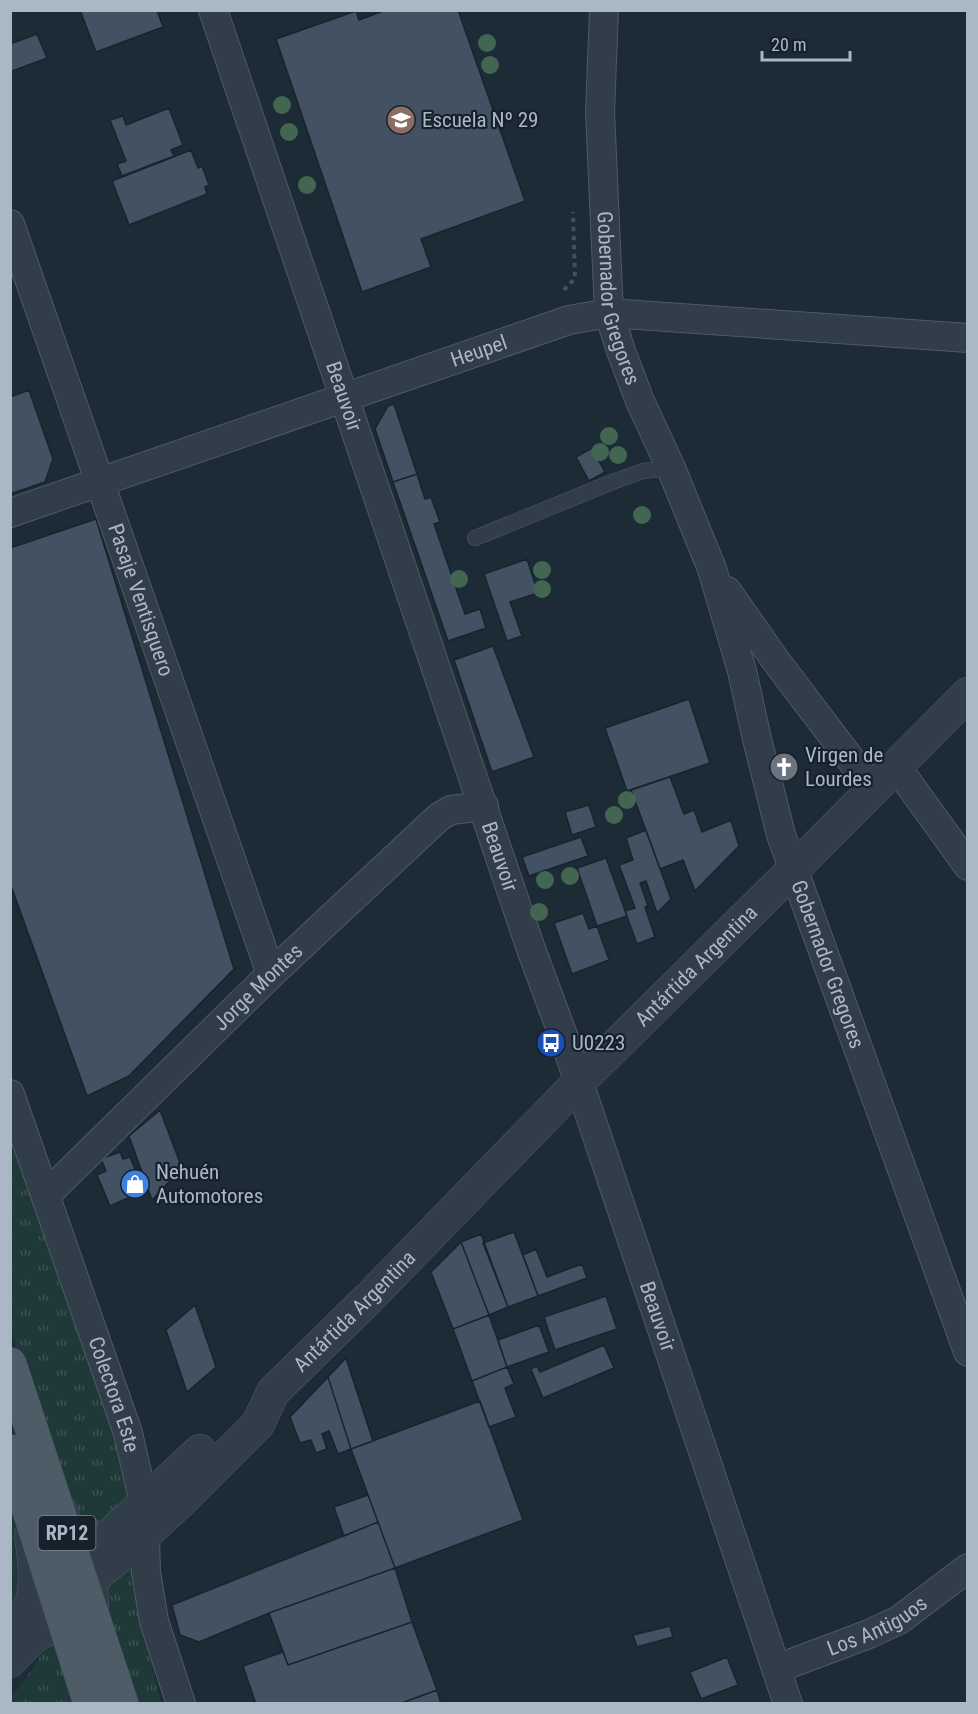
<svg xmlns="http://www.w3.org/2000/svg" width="978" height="1714" font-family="'Roboto Condensed',sans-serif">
<defs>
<pattern id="grass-tufts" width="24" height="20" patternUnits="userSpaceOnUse" patternTransform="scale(1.5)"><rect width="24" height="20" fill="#1f3838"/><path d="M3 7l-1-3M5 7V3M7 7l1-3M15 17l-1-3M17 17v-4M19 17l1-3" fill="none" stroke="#3d5353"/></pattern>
</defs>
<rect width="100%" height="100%" fill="#1d2b37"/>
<path fill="url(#grass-tufts)" d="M10 1130 130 1486 131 1501 99 1533 70 1517 11 1331Z
M10 1501 22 1538 25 1581 10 1611Z
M130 1559 135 1590 161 1703H134L102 1608 105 1576Z
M58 1635 77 1703 11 1704V1698C26 1677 38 1665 47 1640Z"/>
<path fill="#435262" stroke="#18232e" stroke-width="1.5" d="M80 10H157L163 27 96 52Z
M386 10H458L525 201 421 239 431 267 362 292 276 39 356 11 359 20Z
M37 34 47 58 10 72V44Z
M169 108 183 145 171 150 174 156 122 176 117 164 126 161 110 120 123 116 126 125Z
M191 150 198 168 202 166 209 185 205 187 207 194 129 225 112 181Z
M29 390 53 459 45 482 10 494V397Z
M394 404 417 474 393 482 375 429 388 406Z
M592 448 605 472 589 481 576 457Z
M417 474 425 499 431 497 440 522 434 524 465 614 480 609 486 628 448 641 393 482Z
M96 519 234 969 129 1076 87 1096 10 883V548Z
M527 559 538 593 510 602 522 636 507 641 484 574Z
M493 646 534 757 492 772 454 660Z
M689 699 710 763 627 791 605 728Z
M670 777 684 814 694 810 702 832 731 820 739 846 695 891 683 860 660 869 631 790Z
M589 805 596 827 572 835 565 812Z
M646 830 671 899 657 913 646 881 640 883 648 906 645 907 655 937 637 944 625 911 635 908 619 865 633 860 626 838Z
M581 837 588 856 529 876 522 857Z
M606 858 627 916 597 926 577 868Z
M583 913 589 929 597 926 609 960 572 974 554 923Z
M160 1110 182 1168 152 1200 129 1136Z
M120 1152 123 1159 130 1157 144 1191 110 1206 97 1175 106 1171 101 1159Z
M514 1232 538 1296 508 1307 483 1243Z
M481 1234 508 1307 489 1315 461 1242Z
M461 1242 489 1315 453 1329 431 1272Z
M536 1249 547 1277 582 1264 587 1278 538 1296 523 1255Z
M606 1296 617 1329 555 1350 544 1317Z
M195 1305 216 1367 187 1392 166 1330Z
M489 1315 507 1367 472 1381 453 1329Z
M539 1325 549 1352 507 1367 498 1340Z
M604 1345 614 1368 543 1398 531 1369 537 1366 540 1372Z
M346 1358 373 1441 351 1449 328 1377Z
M507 1367 514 1384 505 1388 516 1417 489 1427 472 1381Z
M328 1377 351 1449 338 1454 329 1431 322 1434 327 1449 316 1453 311 1440 300 1443 290 1417Z
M480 1401 523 1520 395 1568 351 1449Z
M368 1495 378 1522 344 1536 334 1507Z
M378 1522 395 1568 269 1613 199 1642 180 1635 172 1605Z
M395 1568 412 1622 288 1665 269 1613Z
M412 1622 437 1690 399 1704H256L243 1666 283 1652 288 1665Z
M670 1626 673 1637 637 1647 633 1635Z
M727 1657 738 1685 701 1699 690 1672Z
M437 1690 441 1704H399Z"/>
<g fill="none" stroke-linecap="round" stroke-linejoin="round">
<g stroke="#4e5a66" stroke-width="16">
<path id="service" d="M475 538 615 481 643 471 671 468"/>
</g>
<g stroke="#4e5a66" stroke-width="30">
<g id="minor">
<path id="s1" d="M213 10 531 949 564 1038 788 1704"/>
<path id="s2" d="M604 10 600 112 609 313 621 351 640 401 671 468 712 569 742 671 757 739 781 835 968 1352"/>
<path id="s3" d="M10 224 271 974"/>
<path id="s4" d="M10 513 569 320 609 313 968 338"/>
<path d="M727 591 776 661 873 789"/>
<path d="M896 766 968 866"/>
<path id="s5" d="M10 1094 128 1433 144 1503 146 1572 154 1621 181 1704"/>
<path id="s6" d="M46 1195 271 974 439 817 451 810 484 806"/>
<path id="s7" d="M776 1669 869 1634 899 1620 968 1568"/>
</g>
</g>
<g stroke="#4e5a66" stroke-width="34">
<g id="tertiary">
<path d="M60 1510C71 1536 75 1548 106 1539L200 1451"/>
<path id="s8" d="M92 1610 91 1584 98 1573 129 1549 180 1502 258 1424 273 1392 369 1298 579 1082 793 870 968 694"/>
<path d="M10 1631C17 1624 25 1616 29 1608 39 1587 34 1557 31 1535"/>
<path d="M10 1661 35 1635 64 1622"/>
</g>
</g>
<g stroke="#3a4551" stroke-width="34">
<path id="primary" d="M10 1364 122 1704
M10 1451 90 1704"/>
</g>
<path stroke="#3c5555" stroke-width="4" stroke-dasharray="4.5 4.5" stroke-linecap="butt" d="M564 290 575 278 573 212"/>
<use href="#service" stroke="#313d48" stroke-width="15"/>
<use href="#minor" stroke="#313d48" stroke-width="28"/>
<use href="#tertiary" stroke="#313d48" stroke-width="33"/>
<use href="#primary" stroke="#4e5c68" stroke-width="33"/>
</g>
<g fill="#426651">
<circle cx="487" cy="43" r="9"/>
<circle cx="490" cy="65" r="9"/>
<circle cx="282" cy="105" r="9"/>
<circle cx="289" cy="132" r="9"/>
<circle cx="307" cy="185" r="9"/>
<circle cx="609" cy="436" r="9"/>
<circle cx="600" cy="452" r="9"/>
<circle cx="618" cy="455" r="9"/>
<circle cx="642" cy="515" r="9"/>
<circle cx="542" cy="570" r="9"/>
<circle cx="459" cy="579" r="9"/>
<circle cx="542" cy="589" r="9"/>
<circle cx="627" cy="800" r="9"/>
<circle cx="614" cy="815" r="9"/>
<circle cx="570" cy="876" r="9"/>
<circle cx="545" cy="880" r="9"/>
<circle cx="539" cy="912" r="9"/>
</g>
<defs>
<g id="school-disc" transform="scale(1.5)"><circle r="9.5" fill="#8d6e63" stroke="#16212c"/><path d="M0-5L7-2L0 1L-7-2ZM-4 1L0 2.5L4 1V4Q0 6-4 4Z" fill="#fff"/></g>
<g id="church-disc" transform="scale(1.5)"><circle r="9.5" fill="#6b7280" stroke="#16212c"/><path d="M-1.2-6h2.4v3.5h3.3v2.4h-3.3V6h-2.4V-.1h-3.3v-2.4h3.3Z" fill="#fff"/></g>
<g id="bus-disc" transform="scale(1.5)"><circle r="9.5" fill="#1a4fb4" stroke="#16212c"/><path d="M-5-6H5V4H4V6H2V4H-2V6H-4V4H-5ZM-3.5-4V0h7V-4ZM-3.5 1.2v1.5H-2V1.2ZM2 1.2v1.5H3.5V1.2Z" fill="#fff"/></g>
<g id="shop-disc" transform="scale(1.5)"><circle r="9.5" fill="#3f7fe0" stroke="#16212c"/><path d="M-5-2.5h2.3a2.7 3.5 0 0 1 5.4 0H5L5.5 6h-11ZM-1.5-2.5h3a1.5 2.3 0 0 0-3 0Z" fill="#fff"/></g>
</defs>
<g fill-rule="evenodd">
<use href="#school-disc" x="401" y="120"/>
<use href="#church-disc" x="784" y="767"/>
<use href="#bus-disc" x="551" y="1043"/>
<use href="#shop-disc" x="135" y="1184"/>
</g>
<g text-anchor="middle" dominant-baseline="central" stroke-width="4.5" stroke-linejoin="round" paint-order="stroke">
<rect fill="#16212c" stroke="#7e8a97" stroke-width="1.5" x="38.5" y="1516" width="57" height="34" rx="4.5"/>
<g font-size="20" font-weight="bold" fill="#aab7c5">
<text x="67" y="1533">RP12</text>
</g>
<g font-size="21" fill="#aab7c5" stroke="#16212c" text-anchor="start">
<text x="422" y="120">Escuela Nº 29</text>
<text x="805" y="755">Virgen de<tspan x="805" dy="24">Lourdes</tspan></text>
<text x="572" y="1043">U0223</text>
<text x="156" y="1172">Nehuén<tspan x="156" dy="24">Automotores</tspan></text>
</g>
<g font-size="21" fill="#aab7c5" stroke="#16212c">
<text stroke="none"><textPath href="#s2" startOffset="290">Gobernador Gregores</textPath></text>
<text stroke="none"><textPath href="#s4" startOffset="496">Heupel</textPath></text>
<text stroke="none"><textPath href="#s1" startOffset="408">Beauvoir</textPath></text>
<text stroke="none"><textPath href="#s3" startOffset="398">Pasaje Ventisquero</textPath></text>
<text stroke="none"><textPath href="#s1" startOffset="894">Beauvoir</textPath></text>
<text stroke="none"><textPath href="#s2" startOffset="992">Gobernador Gregores</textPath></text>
<text stroke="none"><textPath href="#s8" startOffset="894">Antártida Argentina</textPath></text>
<text stroke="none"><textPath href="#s6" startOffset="297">Jorge Montes</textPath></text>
<text stroke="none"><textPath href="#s8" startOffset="408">Antártida Argentina</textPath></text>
<text stroke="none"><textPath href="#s1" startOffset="1380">Beauvoir</textPath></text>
<text stroke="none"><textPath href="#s5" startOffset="318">Colectora Este</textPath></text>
<text stroke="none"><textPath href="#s7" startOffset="110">Los Antiguos</textPath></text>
</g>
</g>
<rect width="978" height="1714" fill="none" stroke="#aab7c5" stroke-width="24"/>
<path d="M762 51v9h88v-9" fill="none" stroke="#aab7c5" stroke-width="3"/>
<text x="771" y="51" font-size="18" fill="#aab7c5" stroke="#16212c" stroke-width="4.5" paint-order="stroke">20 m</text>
</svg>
